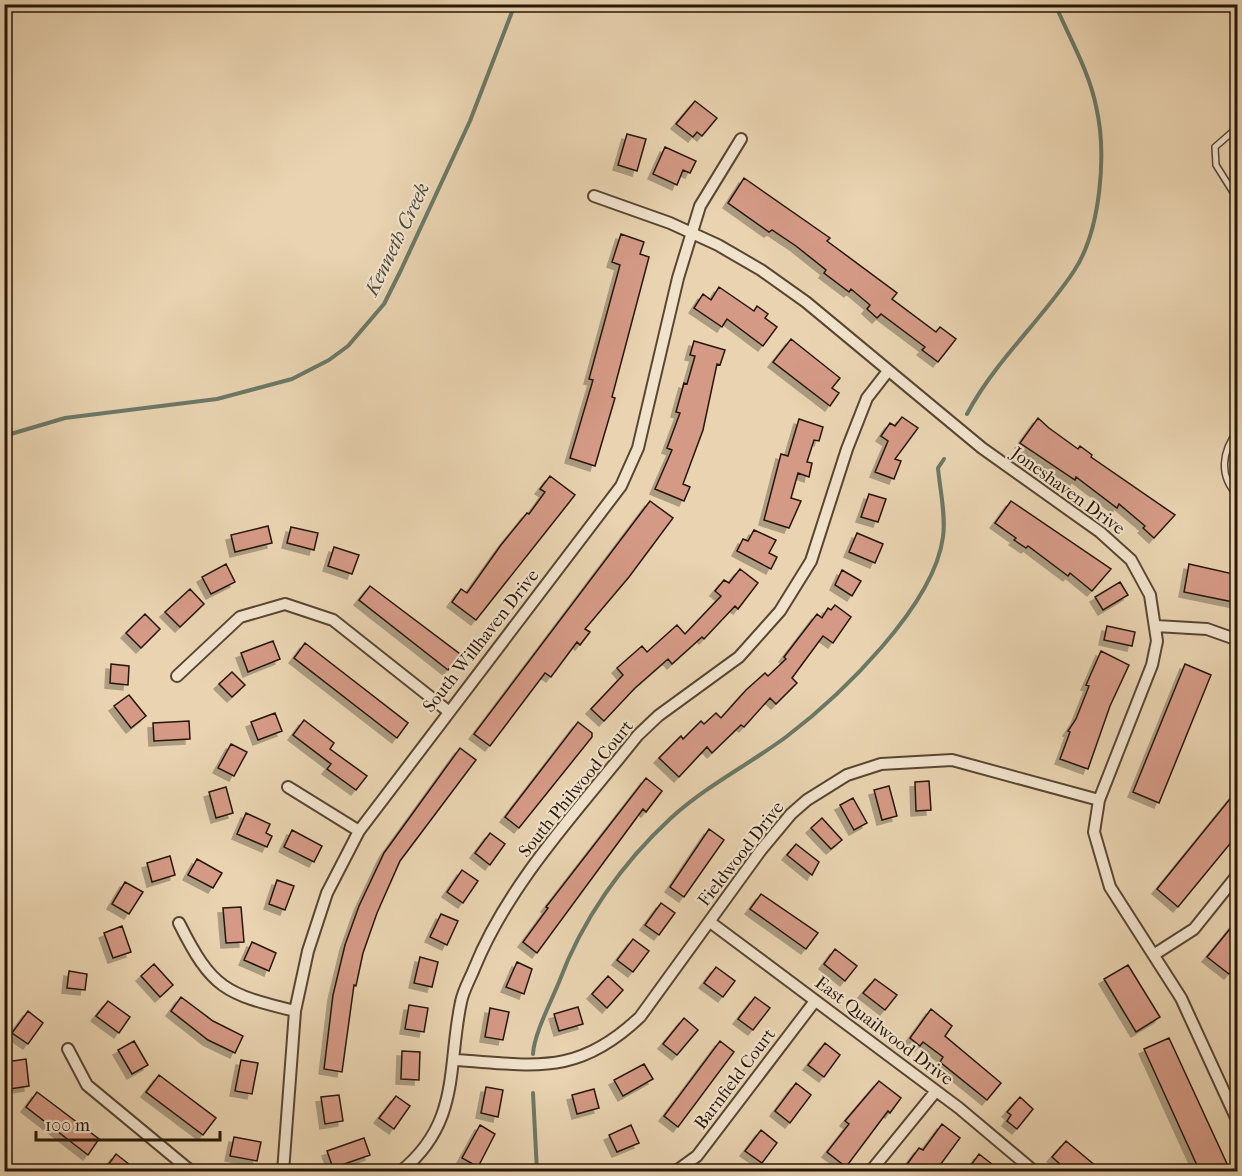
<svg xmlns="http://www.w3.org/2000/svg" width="1242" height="1176" font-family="'IM FELL French Canon',serif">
<defs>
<filter id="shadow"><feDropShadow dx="-5" dy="5" stdDeviation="0" flood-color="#0004"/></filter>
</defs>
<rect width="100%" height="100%" fill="#e9d3b0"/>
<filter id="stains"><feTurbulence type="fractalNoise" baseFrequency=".00333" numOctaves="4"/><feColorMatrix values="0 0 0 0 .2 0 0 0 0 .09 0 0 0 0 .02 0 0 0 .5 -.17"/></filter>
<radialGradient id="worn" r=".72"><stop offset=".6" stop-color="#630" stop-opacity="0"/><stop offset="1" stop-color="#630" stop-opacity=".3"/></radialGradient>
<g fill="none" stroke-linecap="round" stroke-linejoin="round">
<path stroke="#6b7866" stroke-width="4" d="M967 414C995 361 1041 321 1074 271 1101 230 1107 153 1096 106 1089 71 1069 37 1055 4
M4 436 65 418 217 399 292 379 329 360 348 346 384 304 401 270 470 121 515 4
M533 1054C534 1034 551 1002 559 982 582 920 622 863 671 818 706 786 748 765 786 737 840 696 934 606 943 537 946 515 940 490 938 468L944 459
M533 1093 537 1172"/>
</g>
<path fill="#d59a86" stroke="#271707" stroke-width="1.5" filter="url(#shadow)" d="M695 101 717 118 702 136 697 132 693 137 676 124Z
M627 134 646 139 637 171 618 165Z
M665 147 696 161 690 173 683 170 677 185 653 174Z
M744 178 830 238 827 241 897 293 892 299 936 332 940 327 956 339 938 362 922 350 925 347 881 314 877 318 867 309 870 305 851 289 849 292 824 273 826 270 796 246 772 230 769 232 728 203Z
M621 234 644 242 640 254 649 257 612 397 615 398 595 466 570 458 593 380 589 379 620 265 612 262Z
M719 287 754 311 757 306 768 314 765 318 777 327 763 346 727 319 722 327 694 308 703 294 711 300Z
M791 339 840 378 832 388 839 393 830 406 773 362Z
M694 341 725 350 720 365 717 364 703 430 683 484 690 487 684 501 655 489 672 450 667 448 680 413 676 412 684 383 687 384 695 356 690 355Z
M902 417 918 428 895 459 901 461 894 479 875 472 888 441 881 436 890 423 895 426Z
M1038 418 1049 428 1078 449 1080 446 1092 455 1091 457 1175 515 1154 538 1143 528 1145 526 1119 504 1117 508 1076 477 1075 480 1020 443Z
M799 419 823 427 819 441 814 440 807 462 812 463 809 477 798 473 791 498 801 501 789 528 764 520 781 454 788 456Z
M550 476 575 495 476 620 452 602 461 589 467 593 501 545 527 513 529 514 545 492 540 489Z
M869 494 886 499 878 522 861 517Z
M650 501 673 518 629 577 585 629 590 632 580 645 577 642 551 677 545 673 490 746 474 734Z
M1011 501 1111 569 1092 591 1070 573 1068 576 1028 546 1026 548 1014 540 1016 538 995 523Z
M268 526 272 543 235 552 231 535Z
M291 527 318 533 314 550 287 543Z
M754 530 776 540 769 553 777 557 771 569 737 551 743 539 748 541Z
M857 533 883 544 875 563 849 552Z
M334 547 359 555 352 574 328 566Z
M226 564 235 582 211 594 202 577Z
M1189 564 1238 575V603L1184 592Z
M740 569 758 583 738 609 735 606 704 639 702 637 672 664 668 659 635 688 604 721 591 709 623 675 617 668 642 646 647 652 677 625 685 634 721 596 715 591 724 580 729 583Z
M842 570 861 581 852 596 835 585Z
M1120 582 1128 595 1103 610 1095 597Z
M370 586 460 654 448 670 359 600Z
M190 589 204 604 180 627 165 612Z
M835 605 851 617 833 643 823 636 792 678 797 683 776 704 770 698 744 727 741 725 712 753 707 747 679 777 659 758 681 736 683 739 701 721 704 724 716 713 721 718 746 690 765 673 768 676 786 659 784 657 817 614 822 618 828 608 831 610Z
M145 614 160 629 141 648 126 633Z
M1107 626 1135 632 1132 646 1104 640Z
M273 641 280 659 248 672 241 653Z
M305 643 408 723 397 738 294 658Z
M1101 651 1129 665 1110 706 1088 769 1060 759 1070 732 1068 731 1076 719 1089 686 1086 685Z
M111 664 129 666 128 685 110 683Z
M1185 664 1211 675 1159 803 1133 792Z
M232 672 245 685 232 697 219 684Z
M129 695 146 716 131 728 114 706Z
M275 713 282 731 258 740 251 722Z
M304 720 334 743 330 749 367 776 356 790 327 769 331 764 293 735Z
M189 721 190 739 154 741 153 723Z
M578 722 592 733V737L519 828 505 817Z
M231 744 247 752 234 776 218 768Z
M460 748 476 760 400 861 377 913 363 953 356 986 354 985 342 1072 324 1069 333 995 345 945 359 906 384 853Z
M646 778 662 791 646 812 643 809 537 953 523 942 548 908 546 907Z
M929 781 931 810 916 811 915 782Z
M889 786 897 816 882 820 874 790Z
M226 787 233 813 216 818 209 792Z
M1238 789V834L1178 907 1157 889Z
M853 798 867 823 854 830 840 805Z
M246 813 270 824 266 833 272 836 267 847 237 834Z
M822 818 842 840 831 849 811 828Z
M709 829 724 840 684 897 670 887Z
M292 830 322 846 314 862 284 847Z
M490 833 505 844 490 865 475 853Z
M796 844 819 862 812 875 787 855Z
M170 856 175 875 152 882 147 863Z
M197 859 222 873 213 888 188 875Z
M462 870 478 881 463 903 447 892Z
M277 880 294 886 285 910 269 904Z
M125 882 143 892 129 914 112 904Z
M761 894 818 933 806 949 750 909Z
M661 903 675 913 659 935 645 925Z
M241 907 244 942 226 943 223 908Z
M441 914 458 921 447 945 430 937Z
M1238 919V964L1229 974 1207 957Z
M122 926 131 952 113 958 104 933Z
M633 939 649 951 633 972 617 960Z
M252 942 276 953 269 971 244 960Z
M835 949 857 966 845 981 824 964Z
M420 957 438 962 432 987 414 983Z
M517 962 532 969 524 994 506 987Z
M154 964 173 985 160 997 141 976Z
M1128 965 1160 1017 1136 1032 1104 979Z
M716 967 735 981 723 997 704 983Z
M69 971 87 974 85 990 67 988Z
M608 976 623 990 607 1008 592 994Z
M875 979 897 995 885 1010 863 993Z
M181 997 213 1021 243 1036 235 1053 208 1040 171 1011Z
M755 997 770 1008 753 1030 738 1019Z
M108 1001 130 1017 119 1033 96 1016Z
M409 1005 428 1008 424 1032 405 1029Z
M578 1007 583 1024 559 1031 554 1014Z
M490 1008 509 1012 503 1040 485 1037Z
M931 1009 952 1026 945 1036 1001 1083 987 1100 940 1062 943 1057 923 1042 920 1046 910 1038Z
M28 1011 43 1023 28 1044 12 1033Z
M684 1018 698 1030 677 1055 663 1044Z
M1169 1038 1228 1166 1217 1172H1200L1144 1049Z
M134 1041 148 1065 132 1074 118 1050Z
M720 1041 734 1052 678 1127 664 1116Z
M825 1043 840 1055 824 1077 808 1065Z
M402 1051 420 1052 419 1080 401 1079Z
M26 1059 29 1086 10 1089 6 1062Z
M241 1060 258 1063 252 1094 235 1091Z
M644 1064 653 1079 623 1096 614 1080Z
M159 1075 216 1118 203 1135 146 1092Z
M879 1081 901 1098 890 1113 888 1111 846 1167 827 1152 849 1124 845 1121Z
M796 1083 811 1095 790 1123 775 1111Z
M486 1087 503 1090 498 1117 481 1113Z
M594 1089 599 1108 577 1114 572 1095Z
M37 1092 99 1139 88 1155 26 1107Z
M339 1095 343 1121 325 1124 321 1097Z
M396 1096 410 1106 394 1129 379 1118Z
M1020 1097 1033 1109 1017 1129 1007 1121 1011 1115 1007 1112Z
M942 1124 960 1138 935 1172H911L905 1167 919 1148 923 1150Z
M480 1125 495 1134 478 1167 462 1158Z
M631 1125 639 1143 617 1152 609 1135Z
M761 1130 777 1143 762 1163 745 1151Z
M234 1137 261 1142 257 1161 230 1156Z
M364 1138 370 1155 333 1168 327 1151Z
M1066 1141 1103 1172H1069L1052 1157Z
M116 1154 139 1172H103Z
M979 1154 1002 1172H966Z"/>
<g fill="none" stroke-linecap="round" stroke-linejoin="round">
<g stroke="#584631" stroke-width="8">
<path id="service" d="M1238 127 1215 147 1216 165 1238 200
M1238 430C1222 451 1218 476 1238 496"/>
</g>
<g stroke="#584631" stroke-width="14">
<path id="minor" d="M1235 4 1238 9
M594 196 670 223 718 245 761 270 806 302 982 448 1100 532 1131 560 1150 595 1157 641 1152 665 1099 800 1094 832 1110 887 1181 998 1238 1122
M1156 626 1207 629 1238 640
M177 676 240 617 285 604 333 620 448 711
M288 787 359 831
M710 922 959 1108 1035 1172
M179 923C212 989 225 994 295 1011
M1155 954 1194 929 1238 874
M68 1049 87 1085 192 1172
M455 1060C535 1065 577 1077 640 1017L761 850 791 814 807 800 847 775 881 764 952 760 1099 800
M283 1172 295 1011 308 951 327 893 359 831 621 486 638 448 678 278 700 206 741 139
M400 1172C461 1123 447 1068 461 1002 463 991 470 979 474 969 509 882 580 808 638 735L658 716 739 657 780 611 811 561 847 449 867 398 888 371
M675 1172 697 1156 815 1001
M870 1172 936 1091"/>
</g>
<use href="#service" stroke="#f1e2cc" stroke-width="5"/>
<use href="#minor" stroke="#f1e2cc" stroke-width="10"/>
</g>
<g text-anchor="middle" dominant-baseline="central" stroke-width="4.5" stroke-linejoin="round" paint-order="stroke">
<g font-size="18" fill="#271707" stroke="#f1e2cc">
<text transform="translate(1068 491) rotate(36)">Joneshaven Drive</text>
<text transform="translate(481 641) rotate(-52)">South Willhaven Drive</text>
<text transform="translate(576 789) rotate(-51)">South Philwood Court</text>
<text transform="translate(741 854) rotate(-52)">Fieldwood Drive</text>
<text transform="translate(884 1031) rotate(37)">East Quailwood Drive</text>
<text transform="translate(735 1079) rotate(-53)">Barnfield Court</text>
</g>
<g font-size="20" font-style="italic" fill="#494837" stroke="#f1e2cc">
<text transform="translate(397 239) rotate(-64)">Kenneth Creek</text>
</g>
</g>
<rect width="1242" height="1176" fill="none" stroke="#e9d3b0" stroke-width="24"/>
<rect x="6" y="6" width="1230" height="1164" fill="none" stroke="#271707" stroke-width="3"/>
<rect x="12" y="12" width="1218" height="1152" fill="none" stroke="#271707" stroke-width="1.5"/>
<path d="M36 1131v9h184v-9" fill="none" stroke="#271707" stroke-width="3"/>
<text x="45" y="1131" font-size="18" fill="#271707" stroke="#f1e2cc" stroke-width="4.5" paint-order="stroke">100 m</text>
<rect width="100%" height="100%" filter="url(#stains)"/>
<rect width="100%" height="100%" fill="url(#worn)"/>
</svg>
